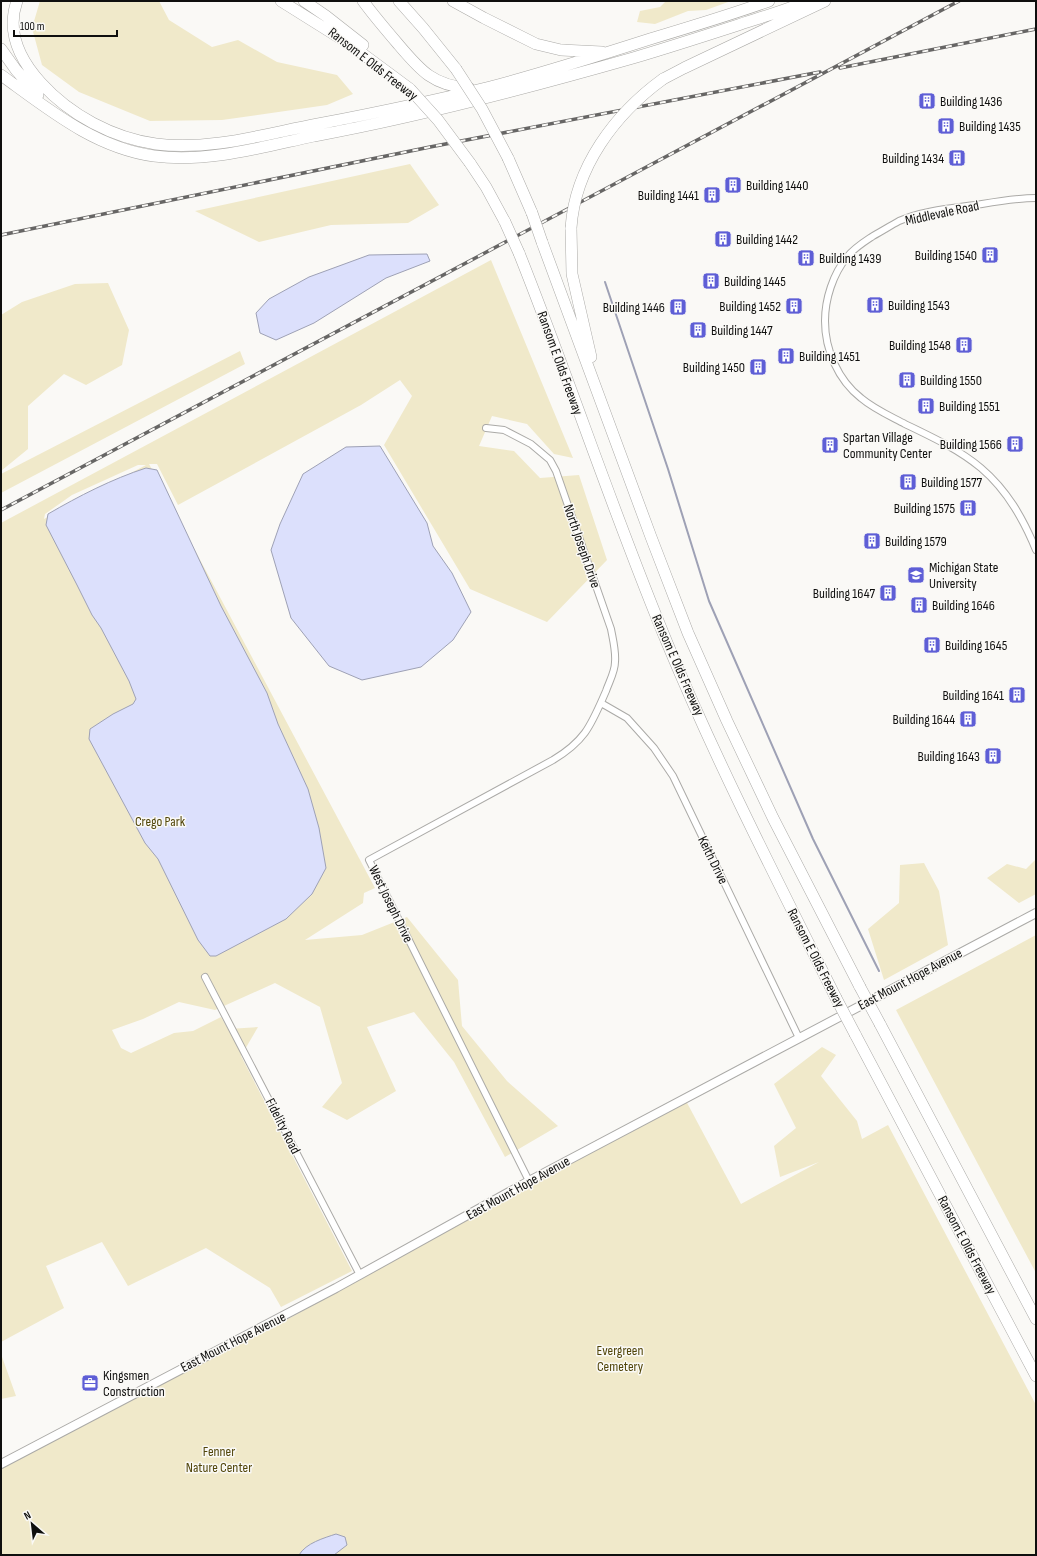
<svg xmlns="http://www.w3.org/2000/svg" width="1037" height="1556" font-family="'Sofia Sans Condensed',sans-serif">
<rect width="100%" height="100%" fill="#faf9f6"/>
<path fill="#f0e9ca" fill-rule="evenodd" d="M40 1H159L169 20 212 47 238 40 277 62 337 75 353 94 327 105 222 120 150 121 79 92 42 65 32 28Z
M666 1H731L706 10 688 11 655 24 637 22 640 11 660 7Z
M410 164 439 205 408 223 331 225 259 242 195 211Z
M491 260 573 458 554 454 527 424 492 416 479 446 514 451 540 478 579 475 607 560 547 622 470 589 384 445 412 396 400 380 361 405 178 505 157 464H149L375 888 364 893 363 903 305 940 362 935 407 917 458 980 462 1026 507 1081 558 1126 505 1157 454 1062 414 1012 367 1027 396 1091 347 1120 322 1107 342 1083 320 1007 275 983 215 1010 179 1002 143 1019 112 1030 121 1048 131 1053 174 1033 193 1031 221 1017 228 1029 258 1027 241 1056 352 1271 281 1307 270 1288 206 1248 128 1286 102 1242 46 1266 64 1308 1 1342V523ZM138 465H146L44 519 45 514 72 495Z
M108 283 129 330 122 365 86 385 64 374 28 406V449L1 471V315L22 302 75 284Z
M240 351 245 364 1 493V474Z
M1036 859V894L1019 903 987 878 1007 864 1026 869Z
M924 863 939 891 948 945 884 980 868 929 899 903 900 865Z
M1036 935V1273L896 1010Z
M822 1047 836 1055 821 1076 857 1121 862 1139 888 1125 1036 1405V1555H1V1464L125 1398 261 1334 685 1099 741 1204 819 1162 780 1177 774 1146 796 1128 774 1084Z
M1 1354 16 1396 1 1399Z"/>
<path fill="#dce0fc" stroke="#9ea1b5" d="M427 254 430 261 386 278 314 323 276 340 260 333 256 313 269 299 309 277 369 255Z
M380 446 427 523 433 546 452 573 471 612 453 640 421 667 362 680 329 666 291 618 271 550 280 524 303 474 346 447Z
M146 468 157 470 221 606 267 693 278 724 308 789 319 828 326 868 312 894 286 919 216 956H210L198 940 158 859 145 843 89 739 90 729 113 714 133 704 136 699 129 681 101 628 92 615 77 585 46 525 48 514C79 496 112 479 146 468Z
M336 1534 345 1537 347 1545 334 1555H299C306 1543 324 1538 336 1534Z"/>
<g fill="none" stroke-linecap="round" stroke-linejoin="round">
<path stroke="#9ea1b5" stroke-width="2" d="M605 282 668 469 709 601 813 839 879 971"/>
<g stroke="#abaaa7" stroke-width="8">
<path id="minor" d="M1036 198C1018 198 1000 201 982 204 955 208 924 210 899 221 890 226 882 231 873 236 864 242 854 248 847 257 833 274 825 299 825 321 825 350 838 380 861 398 874 409 890 416 905 424 932 437 958 449 981 468 1007 490 1023 518 1036 550
M486 428 504 430 531 444 550 460 556 471 611 629C613 640 616 651 615 662 615 672 609 682 606 691 591 725 586 740 553 760L369 860 529 1181
M601 703 627 718 654 748 673 776 799 1038
M205 977 360 1275"/>
</g>
<g stroke="#abaaa7" stroke-width="10">
<path id="tertiary" d="M1 1464 336 1288 529 1181 1036 913"/>
</g>
<g stroke="#abaaa7" stroke-width="12">
<path id="motorway" d="M17 1C6 32 20 60 41 83 70 115 113 138 156 144 210 151 265 134 318 124 375 113 433 101 490 87 544 73 597 56 650 39 690 27 730 15 769 1
M281 1 348 43 410 89
M304 1 326 16 363 45
M363 1C374 16 386 30 398 44 420 70 433 86 469 88
M399 1 423 28 456 69
M453 1 484 18 536 44 561 50 602 52
M1 49 16 70 38 95
M1 75C48 109 95 148 154 156 208 163 262 147 314 136 422 116 528 88 633 58 667 48 701 37 735 26 759 18 784 11 808 1
M663 79 684 68 825 1
M508 158 532 213
M470 163 486 187 505 222
M571 228 572 274 591 357
M542 242 651 537 688 633 727 721 773 818 860 987
M519 253C571 383 614 516 668 645 718 765 778 882 836 998
M880 1024 1036 1319
M855 1034 1036 1376"/>
</g>
<use href="#minor" stroke="#fff" stroke-width="6"/>
<use href="#tertiary" stroke="#fff" stroke-width="8"/>
<use href="#motorway" stroke="#fff" stroke-width="11"/>
<g stroke="#676665" stroke-width="3.5">
<path id="rail" d="M840 68 1036 29
M1 235 430 147 820 72
M1 510 959 1"/>
</g>
<use href="#rail" stroke="#faf9f6" stroke-width="2" stroke-dasharray="6" stroke-linecap="butt"/>
<g stroke="#abaaa7" stroke-width="12" stroke-linecap="butt">
<path id="motorway-bridge" d="M456 69 482 109 508 158
M410 89 438 120 470 163
M532 213 542 242
M505 222 519 253
M571 228C575 167 615 114 663 79
M860 987 880 1024
M836 998 855 1034"/>
</g>
<use href="#motorway-bridge" stroke="#fff" stroke-width="11"/>
</g>
<defs>
<g id="building-square" transform="scale(0.9)"><rect x="-9" y="-9" width="18" height="18" rx="4" fill="#5e5ed6" stroke="#faf9f6"/><path d="M-4-6H4V6H1V3H-1V6H-4ZM-2.5-4.3h1.7v1.8h-1.7ZM.8-4.3h1.7v1.8H.8ZM-2.5-1h1.7V.8h-1.7ZM.8-1h1.7V.8H.8Z" fill="#fff"/></g>
<g id="university-square" transform="scale(0.9)"><rect x="-9" y="-9" width="18" height="18" rx="4" fill="#5e5ed6" stroke="#faf9f6"/><path d="M0-5L7-2L0 1L-7-2ZM-4 1L0 2.5L4 1V4Q0 6-4 4Z" fill="#fff"/></g>
<g id="office-square" transform="scale(0.9)"><rect x="-9" y="-9" width="18" height="18" rx="4" fill="#5e5ed6" stroke="#faf9f6"/><path d="M-6-3h4V-5.5h4V-3h4V5H-6ZM-1-4.5V-3h2v-1.5ZM-6 0V1H6V0Z" fill="#fff"/></g>
</defs>
<g fill-rule="evenodd">
<use href="#building-square" x="927" y="101"/>
<use href="#building-square" x="946" y="126"/>
<use href="#building-square" x="957" y="158"/>
<use href="#building-square" x="733" y="185"/>
<use href="#building-square" x="712" y="195"/>
<use href="#building-square" x="723" y="239"/>
<use href="#building-square" x="990" y="255"/>
<use href="#building-square" x="806" y="258"/>
<use href="#building-square" x="711" y="281"/>
<use href="#building-square" x="875" y="305"/>
<use href="#building-square" x="794" y="306"/>
<use href="#building-square" x="678" y="307"/>
<use href="#building-square" x="698" y="330"/>
<use href="#building-square" x="964" y="345"/>
<use href="#building-square" x="786" y="356"/>
<use href="#building-square" x="758" y="367"/>
<use href="#building-square" x="907" y="380"/>
<use href="#building-square" x="926" y="406"/>
<use href="#building-square" x="1015" y="444"/>
<use href="#building-square" x="830" y="445"/>
<use href="#building-square" x="908" y="482"/>
<use href="#building-square" x="968" y="508"/>
<use href="#building-square" x="872" y="541"/>
<use href="#university-square" x="916" y="575"/>
<use href="#building-square" x="888" y="593"/>
<use href="#building-square" x="919" y="605"/>
<use href="#building-square" x="932" y="645"/>
<use href="#building-square" x="1017" y="695"/>
<use href="#building-square" x="968" y="719"/>
<use href="#building-square" x="993" y="756"/>
<use href="#office-square" x="90" y="1383"/>
</g>
<g text-anchor="middle" dominant-baseline="central" stroke-width="3" stroke-linejoin="round" paint-order="stroke">
<g font-size="14" fill="#0f0f0e" stroke="#faf9f6">
<text transform="translate(373 64) rotate(38)">Ransom E Olds Freeway</text>
<text transform="translate(942 213) rotate(-12)">Middlevale Road</text>
<text transform="translate(560 363) rotate(70)">Ransom E Olds Freeway</text>
<text transform="translate(582 546) rotate(71)">North Joseph Drive</text>
<text transform="translate(678 665) rotate(66)">Ransom E Olds Freeway</text>
<text transform="translate(713 860) rotate(64)">Keith Drive</text>
<text transform="translate(391 904) rotate(64)">West Joseph Drive</text>
<text transform="translate(816 958) rotate(63)">Ransom E Olds Freeway</text>
<text transform="translate(910 979) rotate(-28)">East Mount Hope Avenue</text>
<text transform="translate(283 1126) rotate(63)">Fidelity Road</text>
<text transform="translate(518 1188) rotate(-29)">East Mount Hope Avenue</text>
<text transform="translate(967 1245) rotate(62)">Ransom E Olds Freeway</text>
<text transform="translate(233 1342) rotate(-27)">East Mount Hope Avenue</text>
</g>
<g font-size="14" fill="#0f0f0e" stroke="#faf9f6" text-anchor="start">
<text x="940" y="101">Building 1436</text>
<text x="959" y="126">Building 1435</text>
<text x="944" y="158" text-anchor="end">Building 1434</text>
<text x="746" y="185">Building 1440</text>
<text x="699" y="195" text-anchor="end">Building 1441</text>
<text x="736" y="239">Building 1442</text>
<text x="977" y="255" text-anchor="end">Building 1540</text>
<text x="819" y="258">Building 1439</text>
<text x="724" y="281">Building 1445</text>
<text x="888" y="305">Building 1543</text>
<text x="781" y="306" text-anchor="end">Building 1452</text>
<text x="665" y="307" text-anchor="end">Building 1446</text>
<text x="711" y="330">Building 1447</text>
<text x="951" y="345" text-anchor="end">Building 1548</text>
<text x="799" y="356">Building 1451</text>
<text x="745" y="367" text-anchor="end">Building 1450</text>
<text x="920" y="380">Building 1550</text>
<text x="939" y="406">Building 1551</text>
<text x="843" y="437">Spartan Village<tspan x="843" dy="16">Community Center</tspan></text>
<text x="1002" y="444" text-anchor="end">Building 1566</text>
<text x="921" y="482">Building 1577</text>
<text x="955" y="508" text-anchor="end">Building 1575</text>
<text x="885" y="541">Building 1579</text>
<text x="929" y="567">Michigan State<tspan x="929" dy="16">University</tspan></text>
<text x="875" y="593" text-anchor="end">Building 1647</text>
<text x="932" y="605">Building 1646</text>
<text x="945" y="645">Building 1645</text>
<text x="1004" y="695" text-anchor="end">Building 1641</text>
<text x="955" y="719" text-anchor="end">Building 1644</text>
<text x="980" y="756" text-anchor="end">Building 1643</text>
<text x="103" y="1375">Kingsmen<tspan x="103" dy="16">Construction</tspan></text>
</g>
<g font-size="14" fill="#514509" stroke="#faf9f6">
<text x="160" y="821">Crego Park</text>
<text x="620" y="1350">Evergreen<tspan x="620" dy="16">Cemetery</tspan></text>
<text x="219" y="1451">Fenner<tspan x="219" dy="16">Nature Center</tspan></text>
</g>
</g>
<rect width="1037" height="1556" fill="none" stroke="#0f0f0e" stroke-width="4"/>
<g transform="translate(32 1524) rotate(332)" stroke="#faf9f6" stroke-width="3" paint-order="stroke">
<path d="M0-3L7 15L0 10L-7 15Z" fill="#0f0f0e"/>
<text y="-6" font-size="11" font-weight="bold" text-anchor="middle" fill="#0f0f0e">N</text>
</g>
<path d="M14 30v6h103v-6" fill="none" stroke="#0f0f0e" stroke-width="2"/>
<text x="20" y="30" font-size="12" fill="#0f0f0e" stroke="#faf9f6" stroke-width="3" paint-order="stroke">100 m</text>
</svg>
